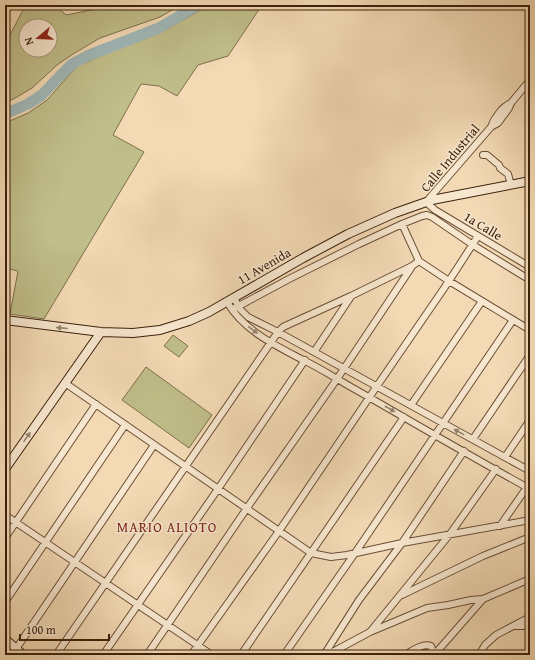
<svg xmlns="http://www.w3.org/2000/svg" width="535" height="660" font-family="'Gentium Book Plus',serif">
<rect width="100%" height="100%" fill="#f3dab5"/>
<filter id="stains"><feTurbulence type="fractalNoise" baseFrequency=".005" numOctaves="4"/><feColorMatrix values="0 0 0 0 .2 0 0 0 0 .09 0 0 0 0 .02 0 0 0 .5 -.17"/></filter>
<radialGradient id="worn" r=".72"><stop offset=".6" stop-color="#630" stop-opacity="0"/><stop offset="1" stop-color="#630" stop-opacity=".3"/></radialGradient>
<path fill="#c0be8a" stroke="#7e704a" fill-rule="evenodd" d="M55 5 66 15 116 5H181L160 17 100 38 73 54 57 65 32 88 17 97 5 103V38L8 39 24 8C38 11 42 11 55 5ZM26 26H50V50H26Z
M209 5H262L228 56 198 65 177 96 159 86 141 84 113 135 144 152 44 319 10 314 18 271 5 268V123L28 113 47 100 77 66 115 50 147 38 167 29Z
M173 335 188 346 179 357 164 346Z
M146 367 212 415 189 448 122 400Z"/>
<g fill="none" stroke-linecap="round" stroke-linejoin="round">
<path stroke="#a0b8b9" stroke-width="11" d="M5 114 28 104 42 95 59 77 72 64 87 56 159 28 198 5"/>
<g stroke="#6a4f36" stroke-width="8">
<path id="street" d="M511 103C502 107 494 118 491 127L426 202 435 210 530 267
M491 127 498 123 509 108 511 103 530 80
M483 155H487L499 165 500 168 508 174 511 185
M402 224 419 261 449 281 530 330
M234 298 240 309 248 317 278 332 530 471
M227 302C244 331 275 345 303 360 320 368 335 378 351 387 411 421 470 456 530 489
M235 308 289 279 359 244 402 224 422 216 427 215 432 217 473 245 530 280
M314 352 350 298
M65 383 311 553 331 557 347 555 402 543 530 520
M411 405 482 301
M473 439 530 355
M505 457 530 420
M5 515 212 655
M500 526 527 487
M5 538 96 404
M402 595 483 556 530 537
M5 602 125 425
M516 626H530
M370 632 450 534 496 469
M16 649 154 445
M56 655 278 332 283 327 351 296 412 266 419 261
M103 655 218 489 305 360
M147 655 247 508 337 379 411 268
M191 655 279 531 377 386 449 281 478 236
M241 655 404 417
M284 655 355 553 513 320
M324 655 359 600 402 543 464 451
M327 655 370 632 427 608 448 605 471 600 483 599
M405 655C412 651 422 643 431 646L434 655
M434 655 483 599 530 579
M479 655 485 645 496 635 530 617"/>
</g>
<g stroke="#3c210b" stroke-width="10">
<path id="secondary" d="M5 320 101 332 133 333 160 330 189 321 209 312 303 258 348 234 395 213 432 200 530 181
M5 469 101 332
M5 639 23 655"/>
</g>
<use href="#street" stroke="#f7e7cf" stroke-width="6"/>
<use href="#secondary" stroke="#f7e7cf" stroke-width="8"/>
</g>
<defs><path id="oneway-solid" d="M-6-.8H1V-3.2L6.5 0L1 3.2V.8H-6Z"/></defs>
<g fill="#9a846d">
<use href="#oneway-solid" transform="translate(62 328) rotate(-175)"/>
<use href="#oneway-solid" transform="translate(253 330) rotate(36)"/>
<use href="#oneway-solid" transform="translate(390 409) rotate(30)"/>
<use href="#oneway-solid" transform="translate(459 432) rotate(-151)"/>
<use href="#oneway-solid" transform="translate(27 437) rotate(-55)"/>
</g>
<g text-anchor="middle" dominant-baseline="central" stroke-width="3" stroke-linejoin="round" paint-order="stroke">
<g font-size="13" fill="#3c210b" stroke="#f7e7cf">
<text transform="translate(450 158) rotate(-50)">Calle Industrial</text>
<text transform="translate(483 226) rotate(31)">1a Calle</text>
<text transform="translate(264 266) rotate(-30)">11 Avenida</text>
</g>
<g font-size="14" letter-spacing="1" fill="#7a1f14" stroke="#f7e7cf">
<text x="167" y="527">MARIO ALIOTO</text>
</g>
</g>
<rect width="535" height="660" fill="none" stroke="#f3dab5" stroke-width="20"/>
<rect x="6" y="6" width="523" height="648" fill="none" stroke="#3c210b" stroke-width="2"/>
<rect x="10" y="10" width="515" height="640" fill="none" stroke="#3c210b"/>
<g transform="translate(38 38) rotate(251)"><circle r="19" fill="#f7e7cf" stroke="#ac9881"/>
<path d="M0-3L7 15L0 10L-7 15Z" fill="#8f2418"/>
<text y="-6" font-size="11" font-weight="bold" text-anchor="middle" fill="#3c210b">N</text>
</g>
<path d="M20 634v6h89v-6" fill="none" stroke="#3c210b" stroke-width="2"/>
<text x="26" y="634" font-size="12" fill="#3c210b" stroke="#f7e7cf" stroke-width="3" paint-order="stroke">100 m</text>
<rect width="100%" height="100%" filter="url(#stains)"/>
<rect width="100%" height="100%" fill="url(#worn)"/>
</svg>
